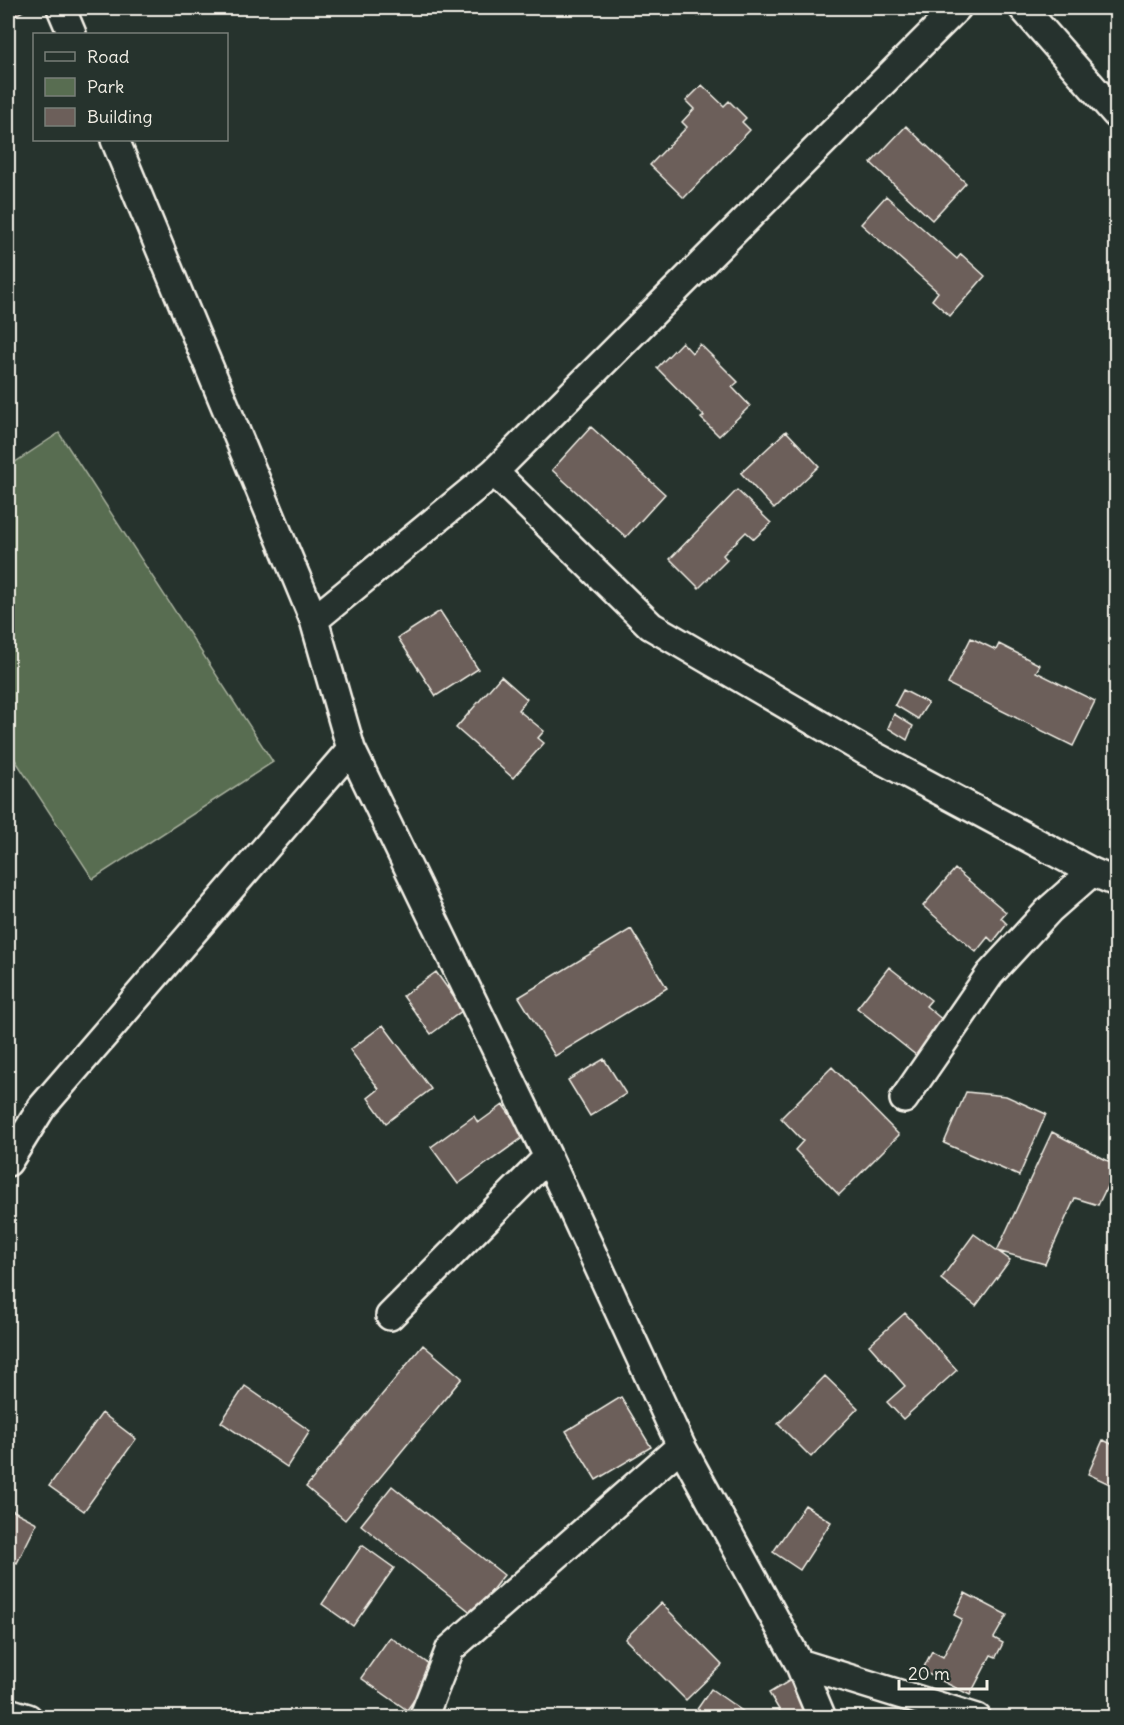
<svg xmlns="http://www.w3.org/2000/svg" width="1124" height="1725" font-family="Delius,sans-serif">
<rect width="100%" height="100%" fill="#26332d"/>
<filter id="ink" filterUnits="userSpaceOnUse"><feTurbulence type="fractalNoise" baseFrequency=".0167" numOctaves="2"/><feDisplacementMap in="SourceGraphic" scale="12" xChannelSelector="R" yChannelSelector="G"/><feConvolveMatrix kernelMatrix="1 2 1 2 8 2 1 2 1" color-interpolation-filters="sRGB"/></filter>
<g filter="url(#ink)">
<path fill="#586d51" stroke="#a6af9c" stroke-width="1.5" d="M59 433 273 762 93 879 8 749V467Z"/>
<path fill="#6c5f5a" stroke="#f4f1e8" stroke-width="1.5" d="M8 8H28L8 20Z
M691 8H708L698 16Z
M702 85 724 106 729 101 746 118 742 122 750 130 684 198 650 165 687 127 682 122 694 109 686 101Z
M906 126 966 183 932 220 871 163Z
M886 196 957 259 961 254 985 276 950 316 932 300 938 292 861 224Z
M682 342 692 353 700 344 738 382 732 387 750 406 719 436 701 418 704 416 657 368Z
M591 427 665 494 626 537 552 470Z
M786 431 819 466 774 509 741 473Z
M737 490 771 523 754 539 746 532 723 555 727 560 699 588 670 559Z
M440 611 478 669 436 696 398 638Z
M971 638 996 650 999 644 1040 665 1036 672 1095 701 1073 746 948 684Z
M501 676 527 699 518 710 544 731 538 738 544 743 513 778 456 728Z
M903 690 928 703 918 719 895 705Z
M894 714 913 726 907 740 888 728Z
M955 869 1006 912 1001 918 1007 924 993 942 988 937 976 952 923 906Z
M631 929 667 988 555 1056 519 997Z
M889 967 931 1000 926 1006 944 1021 917 1056 857 1008Z
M436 972 463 1010 431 1034 403 996Z
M383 1025 431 1089 386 1123 368 1098 379 1089 350 1050Z
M604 1059 626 1094 590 1116 568 1080Z
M832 1067 899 1135 839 1195 795 1150 803 1141 781 1118Z
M966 1092 1006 1096 1046 1114 1019 1176 944 1143Z
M503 1105 525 1136 458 1184 431 1147 474 1116 478 1123Z
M1052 1132 1116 1165V1168L1098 1205 1075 1198 1045 1264 997 1251Z
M974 1234 1010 1260 976 1306 941 1279Z
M905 1313 957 1370 903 1419 887 1402 905 1386 869 1345Z
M423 1345 462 1378 345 1520 306 1487Z
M825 1376 858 1408 811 1457 778 1424Z
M245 1386 310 1431 287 1467 221 1422Z
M621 1397 651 1447 596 1480 566 1431Z
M102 1413 136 1439 84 1511 49 1486Z
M1103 1440 1116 1446V1487L1088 1474Z
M392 1486 504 1575 473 1614 361 1525Z
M805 1505 831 1522 800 1570 773 1552Z
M8 1508 37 1523 17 1563 8 1558Z
M362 1545 394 1568 353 1626 322 1604Z
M965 1593 1007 1615 994 1638 1003 1643 996 1657 991 1655 970 1695 922 1671 932 1651 943 1657 962 1619 954 1615Z
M661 1603 722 1665 686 1700 625 1639Z
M390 1637 436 1669 407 1710 361 1678Z
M794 1678 818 1718H784L769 1693Z
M711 1689 751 1717 750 1718H691Z"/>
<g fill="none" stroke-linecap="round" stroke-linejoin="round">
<g stroke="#f4f1e8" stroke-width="32">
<path id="street" d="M61 8 72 34
M1023 8 1116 114
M115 140 314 620 351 749 548 1157 681 1446 799 1663 822 1718
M494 472 651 626 867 752 1092 872 1116 882
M314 620 494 472 957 8
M904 1099 990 974 1050 909 1092 872
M8 1162 42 1107 351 749
M390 1316 548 1157
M799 1663 977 1718
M8 1712 28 1718
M423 1718 450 1649 681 1446"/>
</g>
<use href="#street" stroke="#26332d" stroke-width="27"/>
</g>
</g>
<rect width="1124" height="1725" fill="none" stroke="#26332d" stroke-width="30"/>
<rect x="15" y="15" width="1094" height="1695" fill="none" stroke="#f4f1e8" stroke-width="2" filter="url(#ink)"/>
<rect x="33" y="33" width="195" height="108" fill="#26332d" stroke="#787f78" stroke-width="1.5"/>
<rect x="45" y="52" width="30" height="9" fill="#26332d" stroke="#787f78" stroke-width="1.5"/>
<text x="87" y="63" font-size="18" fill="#f4f1e8">Road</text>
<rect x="45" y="78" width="30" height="18" fill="#586d51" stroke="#787f78" stroke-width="1.5"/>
<text x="87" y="93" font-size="18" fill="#f4f1e8">Park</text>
<rect x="45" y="108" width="30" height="18" fill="#6c5f5a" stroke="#787f78" stroke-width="1.5"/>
<text x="87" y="123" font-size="18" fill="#f4f1e8">Building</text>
<path d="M899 1680v9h88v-9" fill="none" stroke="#f4f1e8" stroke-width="3"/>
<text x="908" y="1680" font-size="18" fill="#f4f1e8" stroke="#26332d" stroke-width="4.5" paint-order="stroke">20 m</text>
</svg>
